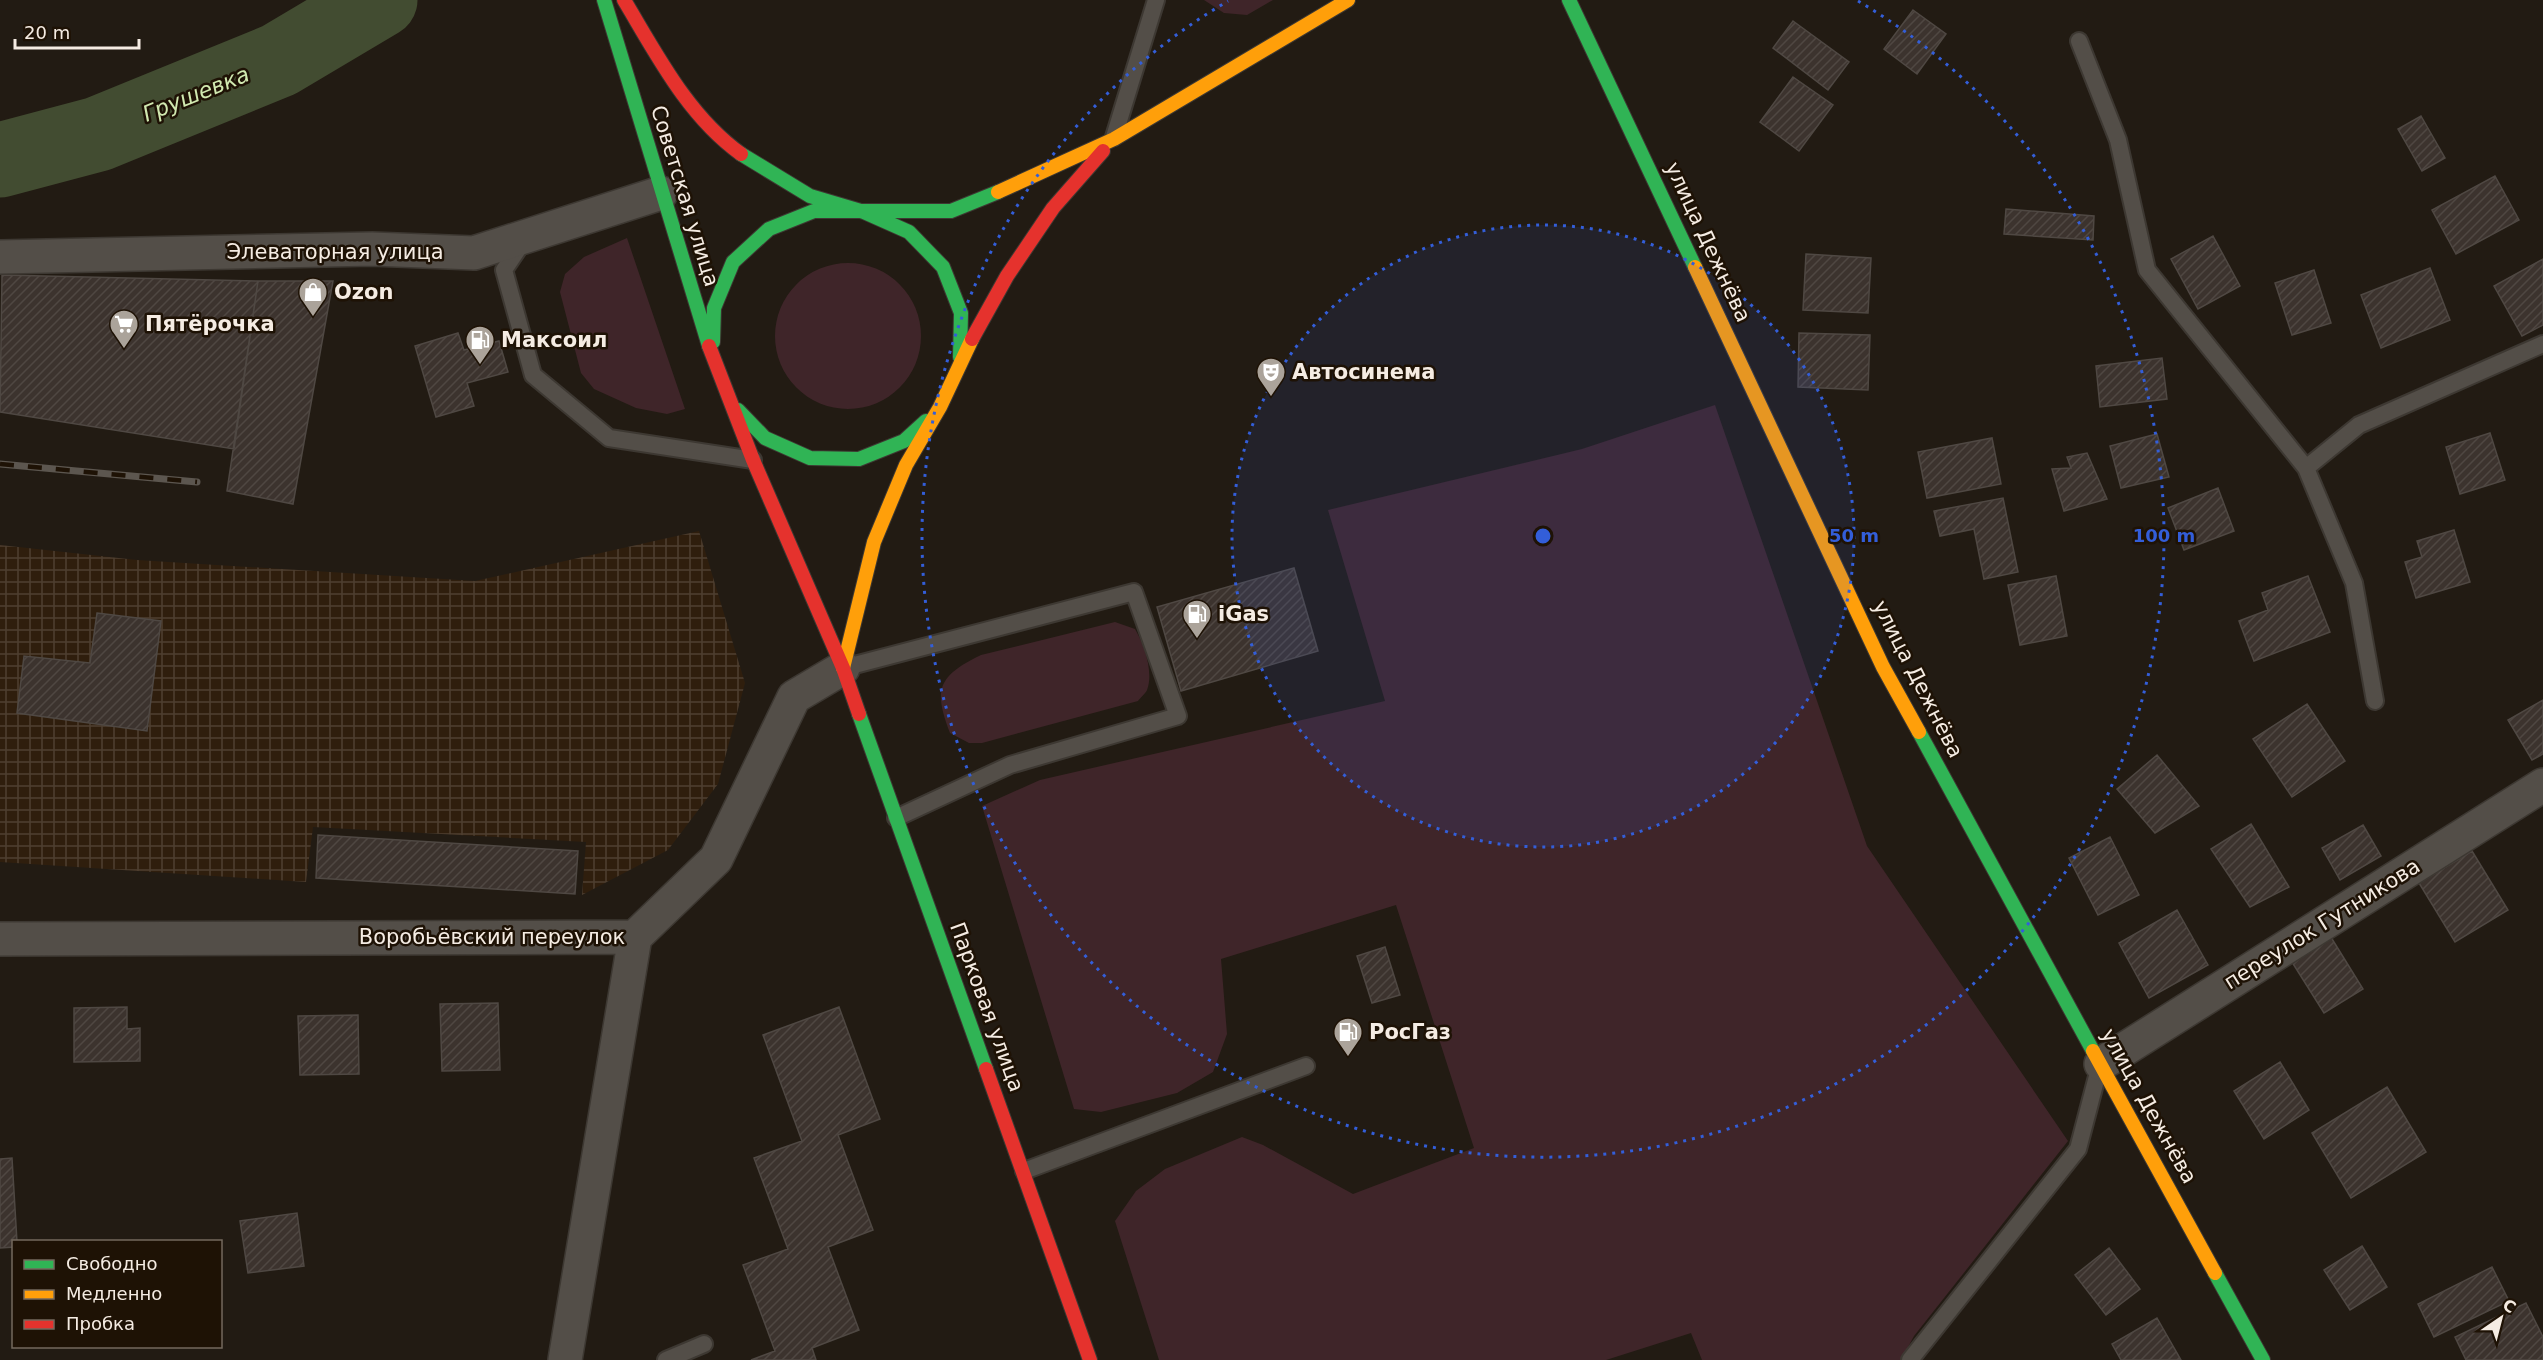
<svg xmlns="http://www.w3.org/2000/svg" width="2543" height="1360" font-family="'DejaVu Sans',sans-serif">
<defs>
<pattern id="industrial-grid" width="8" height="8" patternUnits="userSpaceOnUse" patternTransform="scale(1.5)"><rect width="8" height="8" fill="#2f1e0d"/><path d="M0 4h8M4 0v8" fill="none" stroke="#4e3f30"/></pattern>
<pattern id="building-hatch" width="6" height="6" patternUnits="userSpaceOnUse" patternTransform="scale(1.5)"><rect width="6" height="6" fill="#3c332e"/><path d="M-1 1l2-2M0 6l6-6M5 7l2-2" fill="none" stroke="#4f4742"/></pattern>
</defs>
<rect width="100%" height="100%" fill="#221b13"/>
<path fill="url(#industrial-grid)" d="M699 531 745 683 718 784 668 850 582 895 586 842 313 827 306 882 0 862V545L137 560 475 581Z"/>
<path fill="#3f2529" d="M1204 0H1273L1247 15 1224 13Z
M627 238 685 409 667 414 636 408 594 389 581 373 560 292 565 274 584 257Z
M775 336a73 73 0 1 1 146 0a73 73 0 1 1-146 0Z
M1715 405 1867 846 2068 1141 1914 1336 1901 1360H1702L1691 1333 1606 1360H1159L1115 1221 1136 1191 1165 1169 1242 1137 1263 1145 1353 1194 1474 1148 1396 905 1221 959 1227 1034 1213 1072 1177 1093 1101 1112 1074 1109 982 806 1040 780 1385 701 1328 510 1582 449Z
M1115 622 1135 629C1144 644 1154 672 1147 690 1146 693 1140 698 1138 701L982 743H969L950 733C933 689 938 676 981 655Z"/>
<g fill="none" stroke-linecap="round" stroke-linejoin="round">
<path stroke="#424c31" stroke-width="75" d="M0 160 98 134 279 60 380 0"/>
</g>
<path fill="url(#building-hatch)" stroke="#4f4843" stroke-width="1.5" d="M1913 10 1946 34 1917 74 1884 49Z
M1793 21 1849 62 1828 90 1773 48Z
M1793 77 1833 105 1799 151 1760 122Z
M2421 116 2445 158 2422 171 2398 129Z
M2495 176 2519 220 2456 254 2432 210Z
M2006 209 2094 216 2093 240 2004 234Z
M2213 236 2240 286 2198 309 2171 259Z
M1806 254 1871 258 1868 313 1803 310Z
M2543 259V325L2522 336 2494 286Z
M2430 268 2450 320 2381 348 2361 295Z
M2314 270 2331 323 2292 335 2275 283Z
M2 275 258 281 234 449 0 412Z
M258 281H333L293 504 227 491Z
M458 333 464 350 499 341 508 372 467 383 474 406 436 417 415 346Z
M1799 333 1870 335 1868 390 1798 387Z
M2162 358 2167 399 2100 407 2096 366Z
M2490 433 2505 480 2460 494 2446 447Z
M2157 434 2169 477 2121 488 2110 446Z
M1992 438 2001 484 1927 498 1918 452Z
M2087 453 2107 499 2064 511 2052 469 2071 468 2067 457Z
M2218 488 2234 531 2184 550 2168 508Z
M2003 498 2018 572 1984 579 1974 529 1940 536 1934 511Z
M2454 530 2470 582 2416 598 2405 562 2422 557 2417 541Z
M1294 568 1318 651 1181 691 1157 607Z
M2056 576 2067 636 2020 645 2008 585Z
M2308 576 2330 632 2254 661 2239 621 2268 610 2262 593Z
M97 613 161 621 147 731 17 713 24 656 90 663Z
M2543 700V754L2532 760 2508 720Z
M2307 704 2345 761 2292 797 2253 739Z
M2157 755 2199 806 2155 833 2117 789Z
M2251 824 2289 887 2250 907 2211 849Z
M2363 825 2381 856 2340 880 2322 848Z
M318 835 578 851 575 894 316 878Z
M2110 837 2139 895 2098 915 2069 858Z
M2472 851 2508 910 2455 942 2419 883Z
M2177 910 2208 965 2149 998 2119 943Z
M2329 934 2363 989 2324 1013 2290 959Z
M1385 947 1400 995 1372 1003 1357 956Z
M498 1003 500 1070 442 1071 440 1004Z
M127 1007V1029L140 1028V1061L74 1062V1008Z
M839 1007 880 1119 838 1135 873 1230 828 1247 859 1330 812 1348 816 1360H751L775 1351 743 1265 788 1249 754 1158 802 1141 763 1035Z
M358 1015 359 1074 300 1075 298 1016Z
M2280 1062 2309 1110 2264 1139 2234 1091Z
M2387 1087 2426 1152 2351 1198 2312 1133Z
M12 1158 17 1242H14V1247L0 1248V1159Z
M297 1213 304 1266 248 1273 240 1221Z
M2362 1246 2387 1287 2350 1310 2324 1270Z
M2109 1248 2140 1289 2106 1315 2075 1275Z
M2492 1267 2509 1301 2434 1337 2418 1304Z
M2526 1303 2543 1337V1360H2466L2455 1337Z
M2157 1318 2181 1360H2121L2112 1344Z"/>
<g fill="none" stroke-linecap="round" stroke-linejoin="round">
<g stroke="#3d3832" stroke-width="20">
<path id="lane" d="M2079 41 2118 140 2147 270 2306 468 2354 583 2375 701
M1114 137 1156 0
M525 239 504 270 533 375 609 438 753 460
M2306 468 2359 425 2543 344
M843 668 1134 592 1178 716 1010 765 896 818
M1024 1171 1306 1066
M666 1360 704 1344
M1910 1360 2078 1149 2100 1065"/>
</g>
<g stroke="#3d3832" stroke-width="36">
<path id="street" d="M0 257 372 249 474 253 661 193
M0 939 635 937 716 859 794 697 843 668
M2101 1064 2543 785
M565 1360 635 937"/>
</g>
<g stroke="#3d3832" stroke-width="16">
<path id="fast" d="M604 0 709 346
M1569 0 1695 267
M741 154 810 196 864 212 909 232 943 267 961 313 960 357
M713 342 714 308 733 262 769 229 814 211H951L998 192
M738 410 765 438 810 458 859 459 904 441 926 421
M859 714 986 1069
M1919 732 2093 1051
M2215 1273 2263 1360"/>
</g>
<g stroke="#3d3832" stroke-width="16">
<path id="slow" d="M998 192 1114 139 1348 0
M1695 267 1883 667 1919 732
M843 668 874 542 906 465 940 407 972 339
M2093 1051 2215 1273"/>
</g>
<g stroke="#3d3832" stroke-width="16">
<path id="jam" d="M624 0C657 55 688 116 741 154
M972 339 1007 276 1053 208 1103 151
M709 346 753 460 843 668 859 714
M986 1069 1090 1360"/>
</g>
<use href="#lane" stroke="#534e48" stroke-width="16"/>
<use href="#street" stroke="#534e48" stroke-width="33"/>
<use href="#fast" stroke="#30b455" stroke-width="14"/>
<use href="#slow" stroke="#ff9f0a" stroke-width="14"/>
<use href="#jam" stroke="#e5322d" stroke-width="14"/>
<g stroke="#5c564f" stroke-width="7">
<path id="rail" d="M0 464 197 482"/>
</g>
<use href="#rail" stroke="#1e1205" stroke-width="4.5" stroke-dasharray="14" stroke-linecap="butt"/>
</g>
<circle cx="1543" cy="536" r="311" fill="#335ed9" fill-opacity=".12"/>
<g fill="none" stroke="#335ed9" stroke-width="3" stroke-dasharray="3 6">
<circle cx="1543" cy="536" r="311"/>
<path d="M1858 1A621 621 0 1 1 1228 1"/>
</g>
<defs>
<g id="shop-pin" transform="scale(1.5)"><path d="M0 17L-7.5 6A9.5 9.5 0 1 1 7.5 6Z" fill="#aba39a" stroke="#1e1205"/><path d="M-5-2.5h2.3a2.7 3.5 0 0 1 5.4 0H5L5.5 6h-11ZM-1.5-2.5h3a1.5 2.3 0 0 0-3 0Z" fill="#fff"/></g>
<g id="supermarket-pin" transform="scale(1.5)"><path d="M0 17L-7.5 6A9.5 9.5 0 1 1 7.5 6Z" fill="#aba39a" stroke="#1e1205"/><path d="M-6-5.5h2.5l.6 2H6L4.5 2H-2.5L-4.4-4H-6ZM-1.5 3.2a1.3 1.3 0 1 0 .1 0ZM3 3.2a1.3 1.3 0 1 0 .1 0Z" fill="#fff"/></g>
<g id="fuel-pin" transform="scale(1.5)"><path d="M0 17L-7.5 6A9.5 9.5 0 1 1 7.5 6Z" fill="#aba39a" stroke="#1e1205"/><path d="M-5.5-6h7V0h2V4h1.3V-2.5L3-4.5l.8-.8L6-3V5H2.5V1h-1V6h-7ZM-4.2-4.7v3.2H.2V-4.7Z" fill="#fff"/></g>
<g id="theatre-pin" transform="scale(1.5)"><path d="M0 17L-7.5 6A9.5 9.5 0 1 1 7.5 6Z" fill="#aba39a" stroke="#1e1205"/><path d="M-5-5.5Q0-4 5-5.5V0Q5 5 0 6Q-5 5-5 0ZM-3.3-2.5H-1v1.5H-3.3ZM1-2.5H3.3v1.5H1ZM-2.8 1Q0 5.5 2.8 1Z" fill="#fff"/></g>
</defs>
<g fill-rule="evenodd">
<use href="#shop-pin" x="313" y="292"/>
<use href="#supermarket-pin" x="124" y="324"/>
<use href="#fuel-pin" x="480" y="340"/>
<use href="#theatre-pin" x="1271" y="372"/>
<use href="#fuel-pin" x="1197" y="614"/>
<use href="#fuel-pin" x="1348" y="1032"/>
</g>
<g text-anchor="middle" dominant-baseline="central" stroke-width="5" stroke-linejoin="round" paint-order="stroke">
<g font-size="21" fill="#f5ece3" stroke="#1e1205">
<text transform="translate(685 196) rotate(73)">Советская улица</text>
<text transform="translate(1708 242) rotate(65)">улица Дежнёва</text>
<text x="335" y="252">Элеваторная улица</text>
<text transform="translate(1918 679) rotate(63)">улица Дежнёва</text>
<text transform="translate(2322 924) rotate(-32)">переулок Гутникова</text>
<text x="492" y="937">Воробьёвский переулок</text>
<text transform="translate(987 1007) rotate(70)">Парковая улица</text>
<text transform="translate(2149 1106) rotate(61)">улица Дежнёва</text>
</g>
<g font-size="21" font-weight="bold" fill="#f5ece3" stroke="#1e1205" text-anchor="start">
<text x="334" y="292">Ozon</text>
<text x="145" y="324">Пятёрочка</text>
<text x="501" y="340">Максоил</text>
<text x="1292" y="372">Автосинема</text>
<text x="1218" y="614">iGas</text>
<text x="1369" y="1032">РосГаз</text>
</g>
<g font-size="22" font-style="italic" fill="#d1e9b0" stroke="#1e1205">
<text transform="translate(196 94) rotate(-22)">Грушевка</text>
</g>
</g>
<circle cx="1543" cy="536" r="9" fill="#335ed9" stroke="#1e1205" stroke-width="3"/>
<g font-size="18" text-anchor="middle" font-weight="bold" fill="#335ed9" stroke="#1e1205" stroke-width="5" stroke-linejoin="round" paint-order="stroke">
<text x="1854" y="542">50 m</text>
<text x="2164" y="542">100 m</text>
</g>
<rect x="12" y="1240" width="210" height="108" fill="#1e1205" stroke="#74695e" stroke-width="1.5"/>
<rect x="24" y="1260" width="30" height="9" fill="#30b455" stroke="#74695e" stroke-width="1.5"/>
<text x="66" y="1270" font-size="18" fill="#f5ece3">Свободно</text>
<rect x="24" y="1290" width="30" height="9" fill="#ff9f0a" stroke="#74695e" stroke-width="1.5"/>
<text x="66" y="1300" font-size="18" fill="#f5ece3">Медленно</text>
<rect x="24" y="1320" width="30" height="9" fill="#e5322d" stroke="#74695e" stroke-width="1.5"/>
<text x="66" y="1330" font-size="18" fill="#f5ece3">Пробка</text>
<g transform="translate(2501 1318) rotate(35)" stroke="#1e1205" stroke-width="4.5" paint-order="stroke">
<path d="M0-4.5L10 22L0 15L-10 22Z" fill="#f5ece3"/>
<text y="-9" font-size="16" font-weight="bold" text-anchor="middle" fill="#f5ece3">С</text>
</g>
<path d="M15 39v9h124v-9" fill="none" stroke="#f5ece3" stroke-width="3"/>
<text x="24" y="39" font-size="18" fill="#f5ece3" stroke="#1e1205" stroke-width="4.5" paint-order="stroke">20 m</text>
</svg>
